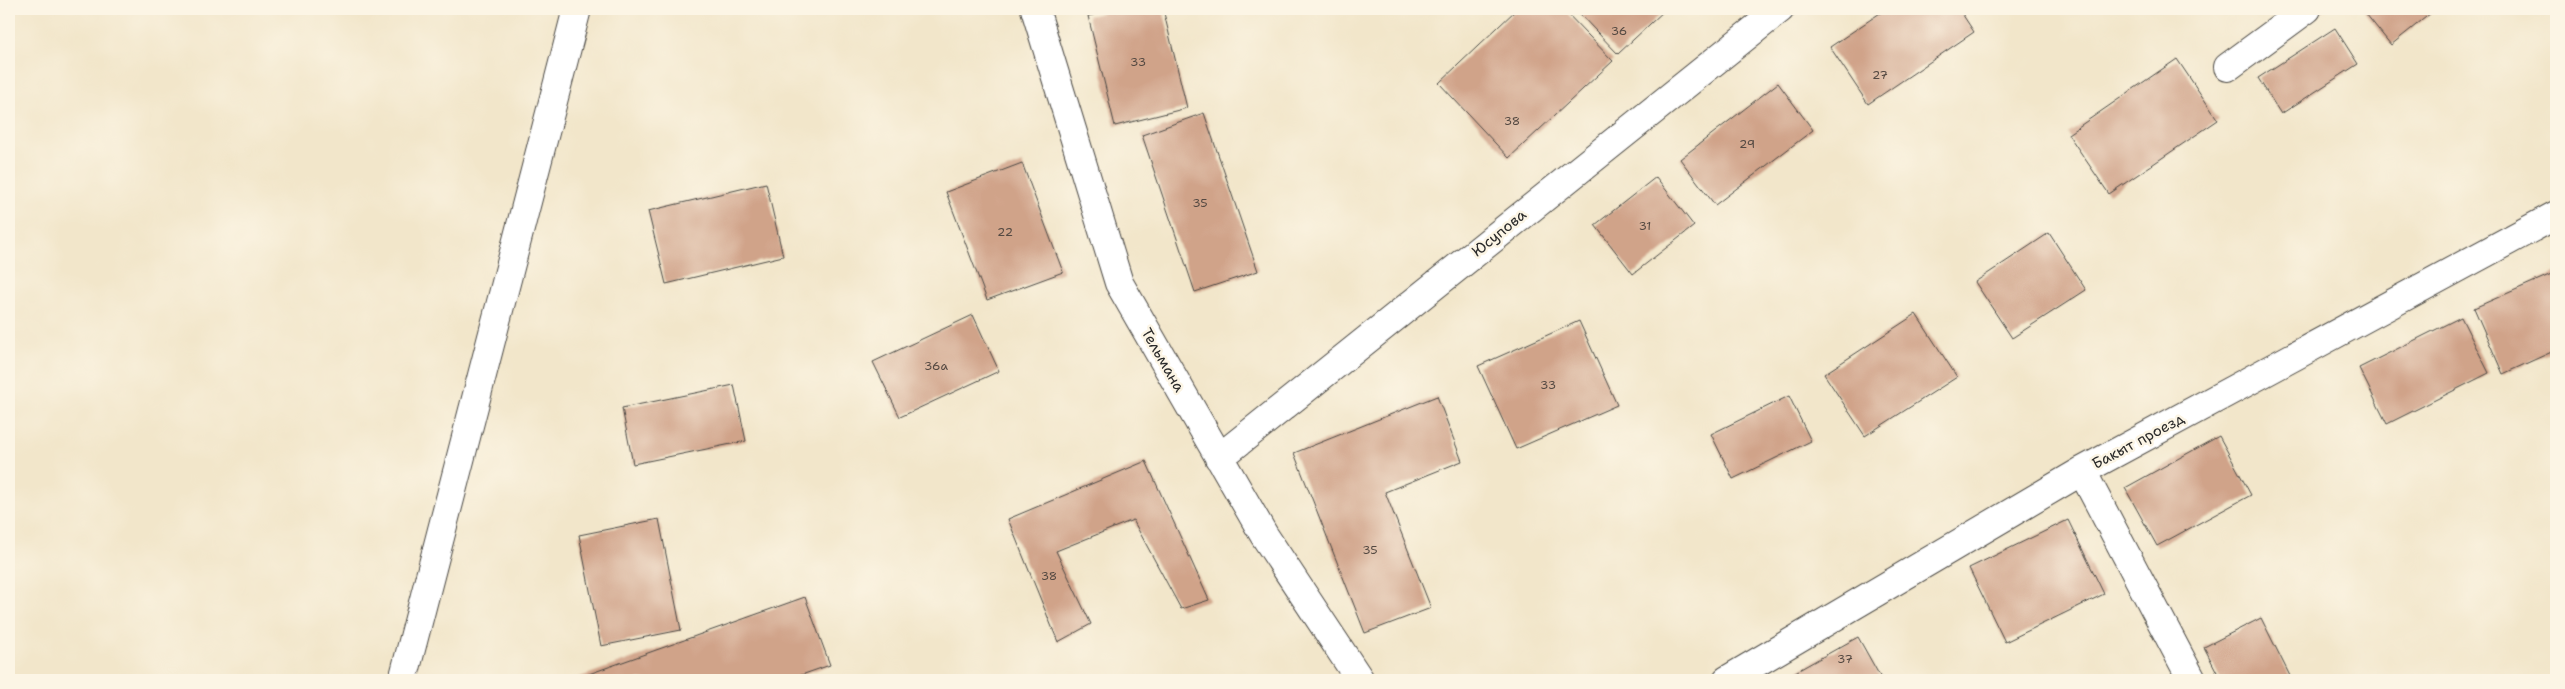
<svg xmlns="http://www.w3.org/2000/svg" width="2565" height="689" font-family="'Shantell Sans',sans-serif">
<rect width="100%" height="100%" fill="#fcf5e5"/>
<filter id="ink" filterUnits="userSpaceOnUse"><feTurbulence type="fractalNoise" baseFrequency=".02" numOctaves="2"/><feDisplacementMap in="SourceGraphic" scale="10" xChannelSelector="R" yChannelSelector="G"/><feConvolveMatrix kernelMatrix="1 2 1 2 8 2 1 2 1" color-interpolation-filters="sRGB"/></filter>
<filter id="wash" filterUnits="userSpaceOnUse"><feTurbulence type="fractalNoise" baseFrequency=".0096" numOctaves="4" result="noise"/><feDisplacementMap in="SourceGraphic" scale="20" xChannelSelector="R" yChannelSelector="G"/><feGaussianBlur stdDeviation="1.12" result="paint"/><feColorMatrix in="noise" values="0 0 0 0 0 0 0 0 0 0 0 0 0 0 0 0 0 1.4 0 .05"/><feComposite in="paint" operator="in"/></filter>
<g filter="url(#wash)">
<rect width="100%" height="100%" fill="#f2e6ca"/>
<g id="blocks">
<path fill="#d0a389" d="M1118 9H1163L1187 108 1115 126 1088 16Z
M1517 9H1563L1613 61 1509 158 1439 83Z
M1575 9H1666L1618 54Z
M1886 9H1959L1974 32 1868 104 1830 47Z
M2362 9H2436L2391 45Z
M2335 28 2358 64 2281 114 2258 78Z
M2177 59 2218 120 2109 194 2068 134Z
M1778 83 1813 130 1715 205 1680 159Z
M1204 113 1258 271 1195 292 1142 135Z
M1022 163 1063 272 987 300 946 192Z
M1656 177 1694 226 1633 274 1595 225Z
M766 183 783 256 666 284 648 211Z
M2049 233 2086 290 2012 338 1975 282Z
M2556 272V350L2503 374 2474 308Z
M1916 314 1957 377 1865 436 1824 374Z
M973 315 999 371 900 417 873 362Z
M2461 317 2489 373 2387 424 2359 368Z
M1579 321 1617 405 1516 449 1478 366Z
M734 385 746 441 633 464 622 408Z
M1437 396 1462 461 1385 492 1431 608 1365 633 1294 453Z
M1789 396 1811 441 1733 479 1711 434Z
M2219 436 2251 495 2157 546 2125 488Z
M1146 461 1209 600 1181 609 1133 520 1056 551 1091 624 1058 642 1008 519Z
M659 519 681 630 601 646 579 535Z
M2068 520 2104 594 2005 642 1969 568Z
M805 597 830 665 787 680H572Z
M2261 618 2292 680H2221L2204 647Z
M1858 637 1882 680H1781Z"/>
</g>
</g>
<g filter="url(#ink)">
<use href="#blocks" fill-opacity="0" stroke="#494743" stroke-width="1"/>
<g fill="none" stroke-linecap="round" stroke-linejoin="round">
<g stroke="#494743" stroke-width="30">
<path id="minor" d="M1035 9 1119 283 1264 535 1360 680
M2228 67 2307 9
M1219 458 1780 9
M2082 471 2192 680
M403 680 577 9
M1727 680 2082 471 2556 215"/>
</g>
<use href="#minor" stroke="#fff" stroke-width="28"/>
</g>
</g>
<g text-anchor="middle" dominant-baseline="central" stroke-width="5" stroke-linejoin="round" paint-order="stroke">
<g font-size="12" fill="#544942">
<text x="1619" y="31">36</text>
<text x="1138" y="62">33</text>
<text x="1880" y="75">27</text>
<text x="1512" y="121">38</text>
<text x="1747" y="144">29</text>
<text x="1200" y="203">35</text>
<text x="1645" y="226">31</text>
<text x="1005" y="232">22</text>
<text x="936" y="366">36а</text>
<text x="1548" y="385">33</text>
<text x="1370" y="550">35</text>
<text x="1049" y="576">38</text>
<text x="1845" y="659">37</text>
</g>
<g font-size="15" fill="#2b2b2b" stroke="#fcf5e5">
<text transform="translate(1499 233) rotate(-39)">Юсупова</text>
<text transform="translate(1163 360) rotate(60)">Тельмана</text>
<text transform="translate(2138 441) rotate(-28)">Бакыт проезд</text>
</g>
</g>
<rect width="2565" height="689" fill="none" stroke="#fcf5e5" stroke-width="30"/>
</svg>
